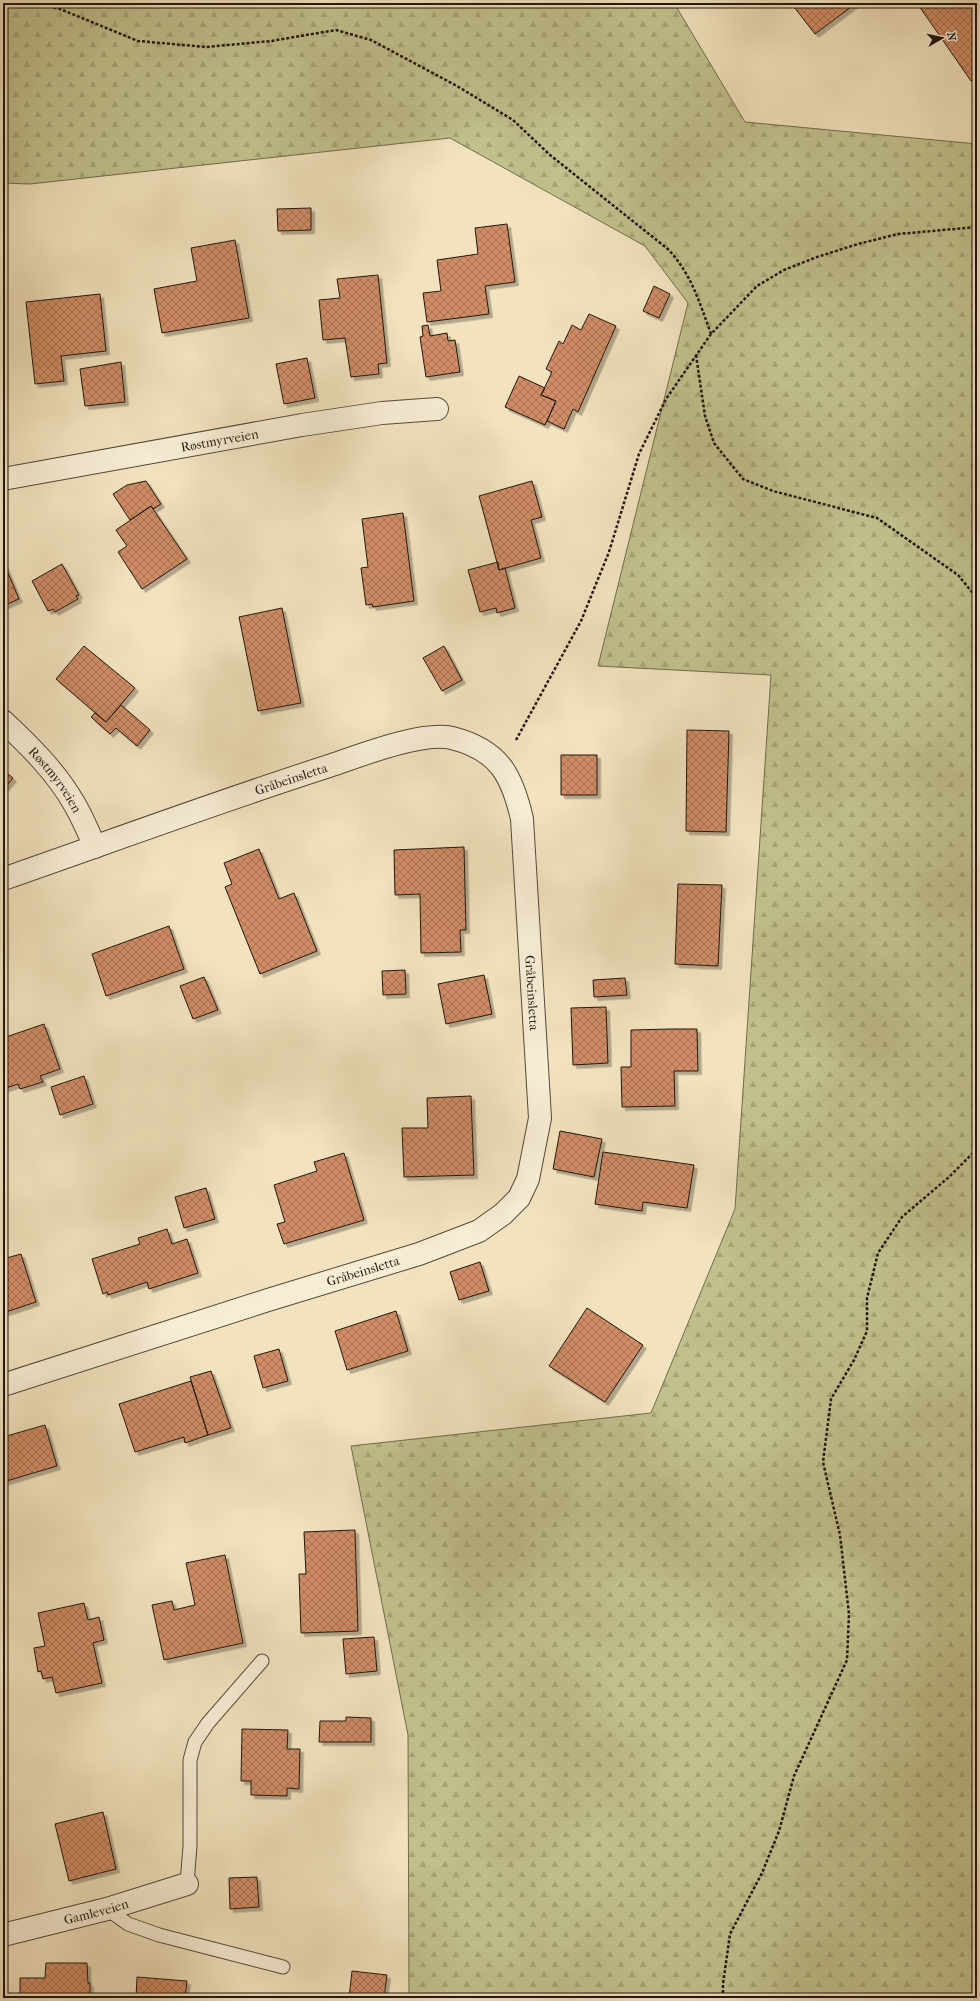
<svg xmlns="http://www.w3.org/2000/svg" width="980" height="2001" font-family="'IM FELL French Canon',serif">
<defs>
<pattern id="forest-firs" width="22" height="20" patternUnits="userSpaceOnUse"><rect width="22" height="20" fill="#c1c18d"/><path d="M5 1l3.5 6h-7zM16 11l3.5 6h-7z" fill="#a6a578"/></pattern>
<pattern id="building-cross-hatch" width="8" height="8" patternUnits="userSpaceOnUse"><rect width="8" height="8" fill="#cf8c65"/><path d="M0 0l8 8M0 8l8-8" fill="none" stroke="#a87152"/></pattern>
<filter id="shadow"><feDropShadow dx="3.5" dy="3.5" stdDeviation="0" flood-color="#0004"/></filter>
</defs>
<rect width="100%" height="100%" fill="#f2e3be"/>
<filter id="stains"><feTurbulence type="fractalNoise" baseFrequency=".005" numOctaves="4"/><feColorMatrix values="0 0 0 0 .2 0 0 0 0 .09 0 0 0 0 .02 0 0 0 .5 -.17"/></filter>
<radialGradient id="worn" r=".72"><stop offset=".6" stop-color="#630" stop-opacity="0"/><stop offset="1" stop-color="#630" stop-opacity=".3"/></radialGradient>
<path fill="url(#forest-firs)" stroke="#706c4e" d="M3 3H674L745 122 977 144V1998H409L408 1735 351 1446 651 1413 735 1209 771 675 598 666 688 303 645 246 450 138 30 184 3 183Z"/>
<path fill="url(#building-cross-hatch)" stroke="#20160f" filter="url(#shadow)" d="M791 3H855V4L815 34Z
M917 3H973L977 9V77L971 81Z
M311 208V230L278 231 277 209Z
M507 224 515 282 485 286 489 314 427 322 423 293 441 291 437 260 478 254 475 228Z
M235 240 249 318 162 333 154 289 197 281 191 248Z
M378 275 387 363 378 364 379 374 351 377 345 338 323 340 319 300 340 298 337 279Z
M654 286 670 294 659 318 643 311Z
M100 294 106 351 61 356 64 381 35 384 26 302Z
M589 314 616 326 578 412 573 409 564 429 547 421 556 401 541 395 552 372 546 369 559 341 563 344 572 325 581 330Z
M428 325 430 336 447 333 448 341 455 340 460 372 426 377 420 337 423 336 422 326Z
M307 358 315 398 284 404 276 364Z
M121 362 125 402 85 406 80 369Z
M519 376 545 388 541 395 556 401 545 425 505 407Z
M146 481 161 504 153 509 151 506 130 520 113 494 127 485Z
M532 481 542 517 531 520 541 558 499 570 479 496Z
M151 506 187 559 142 589 118 552 127 546 116 530Z
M403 513 414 601 373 607 372 604 366 605 361 568 368 567 362 519Z
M3 561 19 599 3 606Z
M498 562 499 570 505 568 515 608 497 613 496 608 480 612 468 570Z
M62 564 79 595 76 596 78 599 55 612 53 609 48 611 32 581Z
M282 608 301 703 258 711 239 617Z
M84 646 135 688 106 722 56 679Z
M444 646 462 680 442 691 423 658Z
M121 705 150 730 137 746 116 728 110 734 91 717 95 713 106 722Z
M687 730 729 731 726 832 686 831Z
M561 755H597V795H561Z
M3 770 13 778 3 790Z
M464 847 466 930H460L461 952 421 953 420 894 395 895 394 850Z
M259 849 279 899 294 893 317 951 260 974 225 887 232 884 224 863Z
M678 884 722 885 718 966 675 964Z
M169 926 184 969 106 996 92 954Z
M405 970 406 994 383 995 382 971Z
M484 975 492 1014 446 1024 438 984Z
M204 977 218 1010 193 1019 180 986Z
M625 978 627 995 594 997 593 980Z
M606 1007 608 1063 573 1065 571 1008Z
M44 1024 60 1069 40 1076 43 1082 20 1089 18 1084 3 1089V1038Z
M671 1029H697L698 1071H674L675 1106 622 1107 621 1067H631V1030Z
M84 1076 93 1104 60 1115 51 1087Z
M471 1096 474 1175 404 1177 402 1128H428L427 1098Z
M560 1131 602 1139 594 1177 553 1169Z
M603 1152 694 1165 687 1208 643 1202 642 1211 595 1204Z
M344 1153 364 1220 284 1244 277 1224 285 1222 274 1185 317 1171 314 1162Z
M206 1188 215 1219 184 1228 175 1197Z
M167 1229 172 1244 187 1239 198 1273 149 1289 147 1282 108 1295 107 1292 103 1294 92 1259 140 1244 138 1238Z
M21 1254 36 1302 3 1313V1259Z
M480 1262 489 1291 459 1300 450 1272Z
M587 1308 643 1345 605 1402 549 1366Z
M396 1311 408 1351 347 1370 335 1331Z
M279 1349 288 1381 263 1388 254 1356Z
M211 1371 231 1428 208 1435 190 1377Z
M191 1381 208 1435 185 1443 184 1437 135 1452 119 1404Z
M45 1425 57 1466 3 1482V1437Z
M355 1530 358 1631 301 1633 299 1574H306L304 1532Z
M225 1555 243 1643 164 1660 152 1605 172 1601 174 1610 195 1605 186 1563Z
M84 1603 88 1620 99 1617 104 1640 93 1643 102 1683 56 1693 52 1677 43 1679 41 1671 38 1672 34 1648 45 1646 38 1613Z
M374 1637 377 1671 346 1674 343 1639Z
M346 1717 371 1718V1742H319L320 1721H346Z
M242 1729 288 1730 287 1749H300L299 1789 287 1788V1796L251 1795V1781H241Z
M103 1812 116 1869 69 1881 55 1824Z
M257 1877 259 1907 230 1909 229 1878Z
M46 1963H87L88 1983H90V1998H20V1978H45Z
M352 1971 387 1975 384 1998H349Z
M137 1977 187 1981 185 1998H136Z"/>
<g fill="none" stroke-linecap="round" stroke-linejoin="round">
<g stroke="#54493b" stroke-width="15">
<path id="lane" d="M187 1884 190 1846V1760L195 1742 208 1723 262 1661
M107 1909 128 1924 159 1935 283 1967"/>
</g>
<g stroke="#54493b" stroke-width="24">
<g id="street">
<path id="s1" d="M3 479 302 425 382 413 437 409"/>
<path id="s2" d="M3 721C30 746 57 773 75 805 83 819 89 833 95 847"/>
<path id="s3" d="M3 879C112 841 220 801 329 766 359 756 422 731 452 738 499 750 512 775 522 819L540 1118 528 1179 519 1198 503 1214 479 1231 419 1254 268 1300 3 1385"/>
<path id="s4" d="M3 1935 107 1909 187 1884"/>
</g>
</g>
<path stroke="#20160f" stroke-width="2.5" stroke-dasharray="3 2" stroke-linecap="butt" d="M34 3 60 9 138 41 206 47 271 41 336 30 371 40 457 86 513 120 550 155 669 250C692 276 699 301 711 334
M60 9 62 3
M696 355 705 416 714 443 743 479 773 491 877 518 958 575 977 598
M516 740 581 621 609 552 639 454 666 399 711 334 757 286 784 270 817 257 858 244 898 234 977 227
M723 1998V1984L730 1934 762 1873 779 1831 794 1776 847 1660 849 1614 840 1535 823 1462 831 1399 854 1360 867 1331V1298L878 1253 902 1217 949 1177 977 1149"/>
<use href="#lane" stroke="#f7edd5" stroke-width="13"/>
<use href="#street" stroke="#f7edd5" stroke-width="22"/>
</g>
<g text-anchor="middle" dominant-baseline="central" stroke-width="3" stroke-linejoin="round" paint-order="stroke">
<g font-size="13" fill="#20160f" stroke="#f7edd5">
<text stroke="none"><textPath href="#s1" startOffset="220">Røstmyrveien</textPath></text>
<text stroke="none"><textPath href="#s3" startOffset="305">Gråbeinsletta</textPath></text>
<text stroke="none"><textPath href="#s2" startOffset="79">Røstmyrveien</textPath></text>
<text stroke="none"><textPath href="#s3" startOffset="761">Gråbeinsletta</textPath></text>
<text transform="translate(363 1271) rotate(-17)">Gråbeinsletta</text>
<text stroke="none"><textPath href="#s4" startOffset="96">Gamleveien</textPath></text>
</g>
</g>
<rect width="980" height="2001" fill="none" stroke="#f2e3be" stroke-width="16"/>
<rect x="4" y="4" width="972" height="1993" fill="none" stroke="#20160f" stroke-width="2"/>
<rect x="8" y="8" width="964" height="1985" fill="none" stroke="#20160f"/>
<g transform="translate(942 38) rotate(81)" stroke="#f7edd5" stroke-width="3" paint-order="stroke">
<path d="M0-3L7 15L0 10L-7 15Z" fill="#20160f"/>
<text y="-6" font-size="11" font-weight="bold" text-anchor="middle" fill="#20160f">N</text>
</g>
<rect width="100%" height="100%" filter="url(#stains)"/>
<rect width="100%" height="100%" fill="url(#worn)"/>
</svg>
